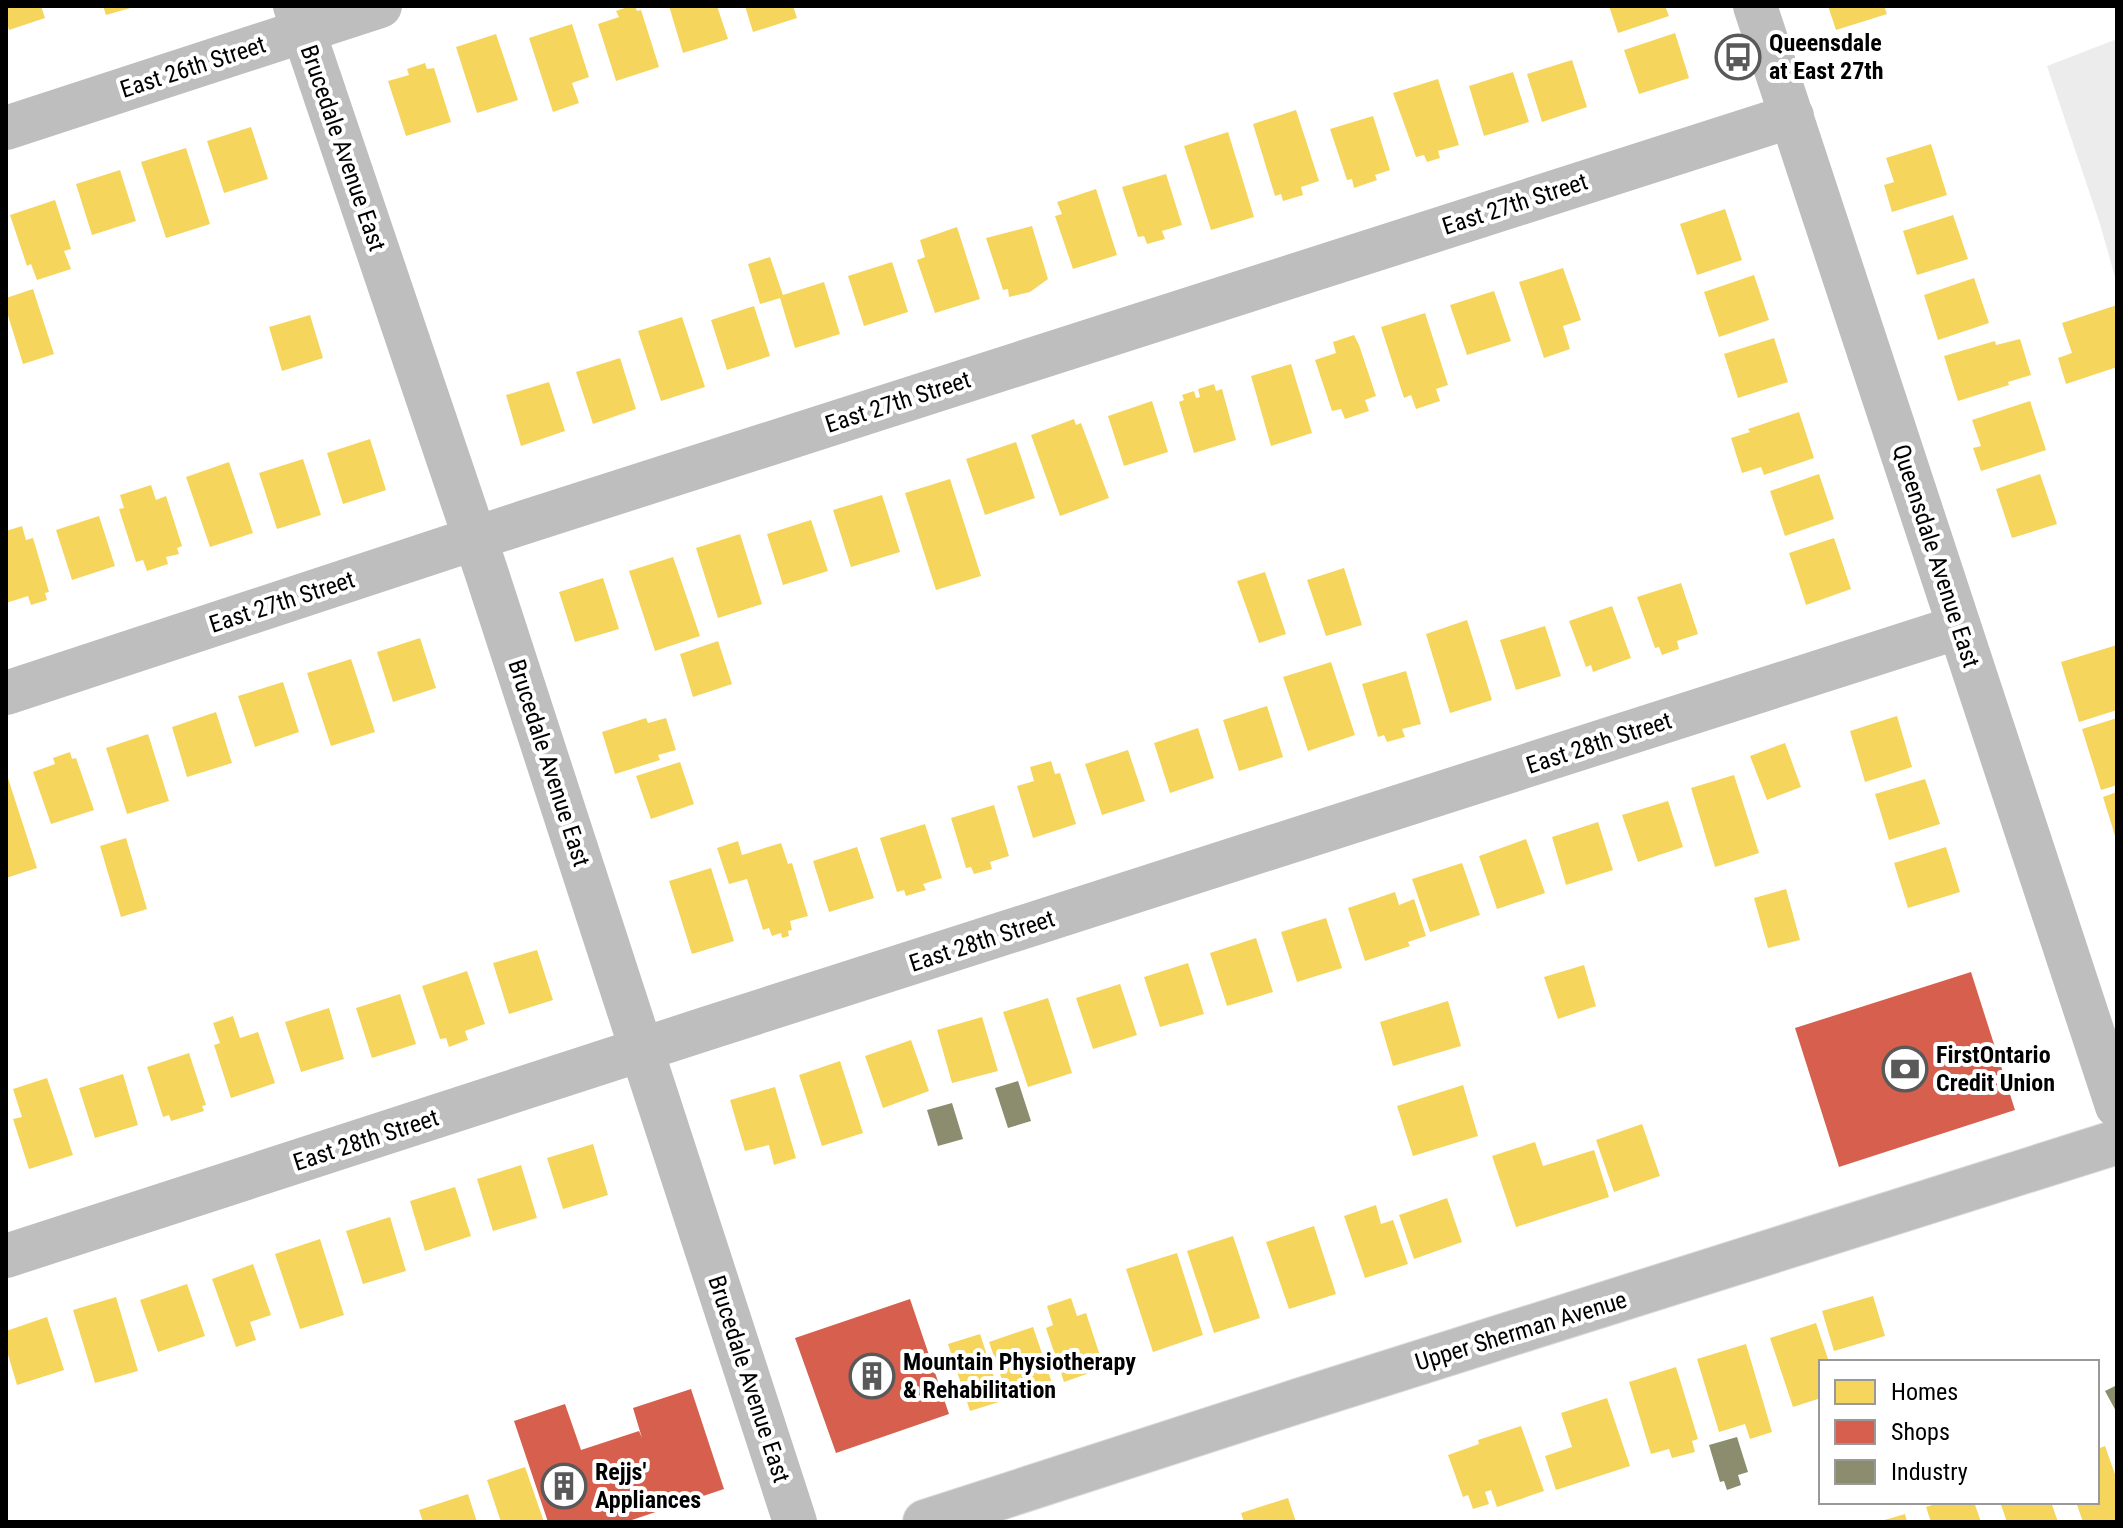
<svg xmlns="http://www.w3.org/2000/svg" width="2123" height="1528" font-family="'Roboto Condensed',sans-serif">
<rect width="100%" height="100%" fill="#fff"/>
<path fill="#ececec" d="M2117 39V284L2100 224 2047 66Z"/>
<path fill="#f6d55c" d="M6 6H41L45 18 9 30 6 20Z
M103 6H133L134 7 106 15Z
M630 6H635L637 11 641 10 659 67 616 81 598 24 619 17 616 11Z
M669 6H717L728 39 683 53Z
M745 6H793L797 18 753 32Z
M1609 6H1665L1669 16 1618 33Z
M1828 6H1884L1887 14 1836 30Z
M572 24 589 77 572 83 579 103 553 112 529 38Z
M1675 33 1689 78 1639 94 1624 50Z
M496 34 518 100 477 113 456 47Z
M1572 60 1587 107 1542 122 1527 74Z
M425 63 427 69 434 68 451 122 406 136 388 81 409 75 407 69Z
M1513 72 1529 122 1484 136 1469 86Z
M1438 79 1459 145 1438 151 1440 158 1427 162 1424 155 1416 157 1393 93Z
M1296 110 1319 181 1301 187 1303 195 1283 201 1281 194 1275 196 1253 124Z
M1373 116 1390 170 1375 175 1377 180 1354 188 1352 179 1347 180 1330 129Z
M251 127 268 179 224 193 207 141Z
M1228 132 1254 217 1211 230 1184 146Z
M1931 144 1947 195 1892 212 1884 185 1894 182 1886 158Z
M186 148 210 224 166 238 141 162Z
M120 170 136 221 92 235 76 184Z
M1166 174 1182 225 1162 231 1165 239 1147 244 1144 236 1138 237 1122 187Z
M1096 189 1117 255 1073 269 1055 216 1062 214 1057 202Z
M55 200 71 249 64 251 71 269 37 280 31 264 27 266 10 215Z
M1725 209 1742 260 1697 275 1680 224Z
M1953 215 1968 259 1917 275 1903 231Z
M1032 226 1048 279 1030 292 1009 297 1008 289 1003 290 986 238Z
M957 227 980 299 935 313 917 260 925 257 920 240Z
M770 257 783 295 824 282 840 334 795 348 780 298 760 304 748 264Z
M892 262 908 312 864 326 848 276Z
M1563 268 1581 320 1563 326 1570 349 1544 358 1519 282Z
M1754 275 1769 320 1719 337 1704 292Z
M1974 278 1989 323 1938 340 1924 295Z
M33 289 54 354 23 364 6 309V298Z
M1494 291 1511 341 1467 355 1450 305Z
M2117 305V367L2066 384 2058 358 2072 353 2062 323Z
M754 306 770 356 727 370 711 320Z
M1425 313 1448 385 1436 389 1440 401 1416 409 1411 395 1404 398 1381 327Z
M310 315 323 358 282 371 269 327Z
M682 317 705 387 661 401 638 331Z
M1354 335 1359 345 1376 396 1365 400 1369 411 1345 419 1341 409 1332 411 1315 360 1336 353 1333 342Z
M1774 338 1788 382 1738 398 1724 354Z
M2020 339 2031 375 2008 382 2009 385 1958 401 1944 356 1995 341 1996 345Z
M620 358 636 409 593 424 576 372Z
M1291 364 1312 433 1271 446 1251 376Z
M549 382 565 431 521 446 506 395Z
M1214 384 1216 391 1222 389 1236 440 1194 453 1179 402 1184 400 1182 395 1194 391 1196 398 1200 397 1198 389Z
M1152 401 1168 452 1124 466 1108 416Z
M2030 401 2046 450 1981 471 1973 448 1981 446 1972 420Z
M1799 412 1814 458 1764 475 1761 467 1742 473 1731 438 1750 432 1748 429Z
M1074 419 1076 425 1081 423 1109 498 1060 516 1031 435Z
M370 439 386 490 343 504 327 453Z
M1016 442 1035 498 985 515 966 459Z
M303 459 321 515 277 529 259 473Z
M229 462 253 533 210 547 186 477Z
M1819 474 1834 519 1785 536 1770 491Z
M2040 474 2057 524 2012 538 1996 489Z
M950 479 981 576 936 590 905 493Z
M151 485 156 500 166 496 182 546 177 548 179 554 166 557 168 564 147 571 143 560 136 562 119 509 124 508 120 495Z
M882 495 900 552 851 567 833 510Z
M99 516 115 566 72 580 56 530Z
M811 520 828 571 783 585 767 534Z
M22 526 26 540 33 538 49 592 45 593 47 600 31 605 28 596 6 603V531Z
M740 534 762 604 718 618 696 548Z
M1834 538 1851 589 1806 605 1789 553Z
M673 557 700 636 655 651 629 571Z
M1344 568 1362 625 1326 636 1307 580Z
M1265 572 1286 634 1259 643 1237 581Z
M603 578 619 629 575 642 559 592Z
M1681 583 1698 634 1677 641 1679 649 1662 655 1659 647 1655 648 1637 597Z
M1612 606 1631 658 1593 672 1591 665 1586 667 1569 621Z
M1467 620 1492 700 1450 713 1426 634Z
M1545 626 1561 676 1516 690 1500 640Z
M420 638 436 688 393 702 377 652Z
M718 641 732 684 693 697 680 654Z
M2117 645V710L2079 722 2061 662Z
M351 659 375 732 331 746 307 673Z
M1331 662 1355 735 1308 751 1283 677Z
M1406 671 1421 724 1402 729 1405 737 1387 742 1384 735 1378 737 1362 684Z
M283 682 299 732 255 747 238 696Z
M1267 706 1283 757 1239 771 1223 720Z
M216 712 232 763 187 777 172 727Z
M1897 716 1912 767 1865 782 1850 731Z
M646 718 648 723 666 718 676 750 658 755 660 760 615 774 602 732Z
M2117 718V785L2101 790 2082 729Z
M1198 728 1214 778 1170 793 1154 743Z
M148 734 169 801 127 814 106 748Z
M1785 743 1801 787 1767 800 1750 756Z
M1128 750 1145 801 1102 815 1085 764Z
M70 752 72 759 76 758 94 810 51 824 33 772 55 764 53 758Z
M1051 761 1055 774 1060 773 1076 824 1033 838 1017 786 1034 781 1030 767Z
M680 762 694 804 651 819 636 776Z
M6 772 37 868 6 878Z
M1734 775 1759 853 1715 867 1691 788Z
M1925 779 1940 824 1889 840 1875 794Z
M2117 792V839H2116L2103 797Z
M1668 801 1683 847 1638 862 1622 815Z
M994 805 1009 856 990 862 992 869 974 874 971 867 966 868 951 818Z
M1598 822 1613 870 1566 885 1552 837Z
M925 824 942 878 923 884 926 890 906 896 904 890 897 892 880 838Z
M126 838 147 909 121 917 100 846Z
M1526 839 1545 893 1497 909 1479 856Z
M738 841 742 855 781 843 788 864 792 863 808 916 790 921 792 930 788 931 789 936 782 938 781 933 772 936 769 928 763 930 747 879 729 884 717 848Z
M857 847 874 898 829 912 813 861Z
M1946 847 1960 892 1908 908 1894 863Z
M1462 863 1480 915 1430 932 1412 879Z
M711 868 734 941 692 954 669 881Z
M1786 889 1800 940 1768 948 1754 898Z
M1395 892 1399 905 1414 899 1426 936 1408 942 1410 946 1365 961 1348 908Z
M1326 918 1342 968 1297 982 1281 932Z
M1256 938 1273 992 1227 1006 1210 953Z
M537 950 553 1000 509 1014 493 963Z
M1188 963 1204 1014 1160 1027 1144 977Z
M1584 965 1596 1006 1558 1019 1544 977Z
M467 971 485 1024 465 1031 468 1040 449 1047 446 1038 440 1039 422 986Z
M1120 984 1137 1035 1093 1049 1076 998Z
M400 994 416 1044 372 1058 356 1008Z
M1048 998 1072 1073 1028 1087 1003 1012Z
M1448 1001 1461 1046 1393 1066 1380 1022Z
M329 1008 344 1059 301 1072 285 1022Z
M233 1016 240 1038 258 1032 275 1083 231 1098 214 1045 220 1043 213 1023Z
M982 1017 998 1071 952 1083 937 1030Z
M911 1040 929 1091 883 1108 865 1056Z
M189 1053 206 1105 202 1106 204 1111 171 1121 169 1115 163 1117 147 1067Z
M840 1061 863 1133 822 1146 799 1075Z
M123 1074 138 1125 95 1138 79 1088Z
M47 1078 73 1155 29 1169 13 1119 22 1117 13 1089Z
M1463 1085 1478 1136 1413 1156 1397 1106Z
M775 1087 796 1158 774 1165 769 1145 745 1151 730 1100Z
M1642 1124 1660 1176 1614 1192 1596 1140Z
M1535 1142 1543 1166 1594 1150 1609 1197 1516 1227 1492 1156Z
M593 1144 608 1195 563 1209 547 1158Z
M521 1165 537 1218 493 1231 477 1179Z
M455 1187 471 1236 425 1251 410 1201Z
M1447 1198 1462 1242 1414 1259 1399 1215Z
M1376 1205 1381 1224 1393 1220 1408 1264 1365 1278 1344 1216Z
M390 1217 406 1271 363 1284 346 1231Z
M1314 1226 1336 1294 1289 1309 1266 1242Z
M1233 1236 1260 1318 1214 1333 1187 1251Z
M320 1239 344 1315 300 1329 275 1254Z
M1177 1253 1203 1335 1153 1352 1126 1269Z
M253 1264 271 1315 250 1322 256 1340 236 1347 212 1279Z
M187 1284 205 1336 158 1352 140 1300Z
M1873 1296 1885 1336 1834 1351 1822 1311Z
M116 1297 138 1371 95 1383 73 1310Z
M1071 1298 1077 1316 1086 1313 1104 1368 1064 1382 1046 1328 1053 1325 1047 1306Z
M47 1317 64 1370 17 1385 6 1348V1331Z
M1816 1323 1829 1362H1821V1398L1793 1407 1770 1338Z
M1033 1327 1053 1386 1009 1400 989 1342Z
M980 1334 1002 1401 970 1411 948 1344Z
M1746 1344 1772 1432 1750 1439 1745 1424 1719 1432 1697 1359Z
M1676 1367 1698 1439 1692 1441 1695 1452 1672 1458 1669 1449 1651 1454 1629 1382Z
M1607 1398 1630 1466 1556 1490 1545 1456 1572 1447 1561 1413Z
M1521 1426 1544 1491 1497 1507 1491 1490 1485 1492 1489 1504 1473 1509 1468 1495 1463 1497 1448 1455 1479 1444 1478 1440Z
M2105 1446 2117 1480V1520L2111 1522H2083L2076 1502H2097V1449Z
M525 1467 544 1522H501L487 1480Z
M468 1494 477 1522H423L419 1510Z
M1288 1498 1296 1522H1244L1241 1513Z
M1942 1502H1974L1981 1522H1931L1926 1507Z
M2000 1502H2051L2058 1522H2007Z
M1905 1514 1907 1522H1881V1521Z"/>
<path fill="#d6604d" d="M1971 972 2015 1110 1839 1167 1795 1028Z
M910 1299 949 1414 836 1453 795 1338Z
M691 1389 724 1489 626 1522H548L514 1421 565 1404 581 1450 639 1431 642 1438 633 1408Z"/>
<path fill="#8c8c6e" d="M1018 1081 1031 1121 1008 1128 995 1088Z
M952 1103 963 1139 938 1146 927 1110Z
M2117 1385V1413L2105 1391Z
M1737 1437 1748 1472 1738 1475 1741 1485 1727 1490 1724 1481 1720 1482 1709 1445Z"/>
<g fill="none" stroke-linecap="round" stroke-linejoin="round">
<g stroke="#dbdbdb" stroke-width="46">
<path id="major" d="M925 1522 1298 1401 2117 1142"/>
</g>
<path stroke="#bebebe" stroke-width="44" d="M295 6 486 571 795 1522
M1755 6 2117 1106
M6 128 380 6
M6 693 525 522 1792 116
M6 1256 708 1028 1959 627"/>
<use href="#major" stroke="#bebebe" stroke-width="44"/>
</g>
<defs>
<g id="bus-ring" transform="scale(2.3)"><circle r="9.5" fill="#fff" stroke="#595959" stroke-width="1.5"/><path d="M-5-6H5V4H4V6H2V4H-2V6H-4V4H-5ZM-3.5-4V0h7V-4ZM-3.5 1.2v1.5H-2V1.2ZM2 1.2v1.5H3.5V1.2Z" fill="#595959"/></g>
<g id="bank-ring" transform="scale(2.3)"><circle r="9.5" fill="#fff" stroke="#595959" stroke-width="1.5"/><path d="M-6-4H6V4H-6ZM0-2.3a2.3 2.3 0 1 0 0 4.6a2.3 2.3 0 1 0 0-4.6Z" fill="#595959"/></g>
<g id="building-ring" transform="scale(2.3)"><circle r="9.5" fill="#fff" stroke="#595959" stroke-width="1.5"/><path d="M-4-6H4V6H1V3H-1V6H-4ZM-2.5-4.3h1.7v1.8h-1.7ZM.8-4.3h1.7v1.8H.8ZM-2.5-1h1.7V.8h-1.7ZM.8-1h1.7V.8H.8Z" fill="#595959"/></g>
</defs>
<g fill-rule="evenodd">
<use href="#bus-ring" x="1738" y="57"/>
<use href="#bank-ring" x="1905" y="1069"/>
<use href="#building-ring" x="872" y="1376"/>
<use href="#building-ring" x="564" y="1486"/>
</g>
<g text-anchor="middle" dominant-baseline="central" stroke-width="8" stroke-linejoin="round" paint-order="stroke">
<g font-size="24" font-weight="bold" fill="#000" stroke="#fff" text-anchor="start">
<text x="1769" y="43">Queensdale<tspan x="1769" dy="28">at East 27th</tspan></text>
<text x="1936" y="1055">FirstOntario<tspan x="1936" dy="28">Credit Union</tspan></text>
<text x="903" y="1362">Mountain Physiotherapy<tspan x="903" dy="28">&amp; Rehabilitation</tspan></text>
<text x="595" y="1472">Rejjs'<tspan x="595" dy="28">Appliances</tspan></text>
</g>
<g font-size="24" fill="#000" stroke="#fff">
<text transform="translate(193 67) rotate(-18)">East 26th Street</text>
<text transform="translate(343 148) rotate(71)">Brucedale Avenue East</text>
<text transform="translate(1515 204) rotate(-18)">East 27th Street</text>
<text transform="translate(898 402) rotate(-18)">East 27th Street</text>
<text transform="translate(1936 556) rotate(72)">Queensdale Avenue East</text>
<text transform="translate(282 602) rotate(-18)">East 27th Street</text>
<text transform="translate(1599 743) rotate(-18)">East 28th Street</text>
<text transform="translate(549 763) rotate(72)">Brucedale Avenue East</text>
<text transform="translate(982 941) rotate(-18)">East 28th Street</text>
<text transform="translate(366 1140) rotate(-18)">East 28th Street</text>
<text transform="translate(1521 1331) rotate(-17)">Upper Sherman Avenue</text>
<text transform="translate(749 1379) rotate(72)">Brucedale Avenue East</text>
</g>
</g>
<rect width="2123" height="1528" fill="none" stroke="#000000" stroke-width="16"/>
<rect x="1819" y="1360" width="280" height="144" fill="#ffffff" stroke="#999999" stroke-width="2"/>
<rect x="1835" y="1380" width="40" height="24" fill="#f6d55c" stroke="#999999" stroke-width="2"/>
<text x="1891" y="1400" font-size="24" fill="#000000">Homes</text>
<rect x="1835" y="1420" width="40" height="24" fill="#d6604d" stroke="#999999" stroke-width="2"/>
<text x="1891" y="1440" font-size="24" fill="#000000">Shops</text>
<rect x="1835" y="1460" width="40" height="24" fill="#8c8c6e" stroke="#999999" stroke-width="2"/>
<text x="1891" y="1480" font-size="24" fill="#000000">Industry</text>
</svg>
